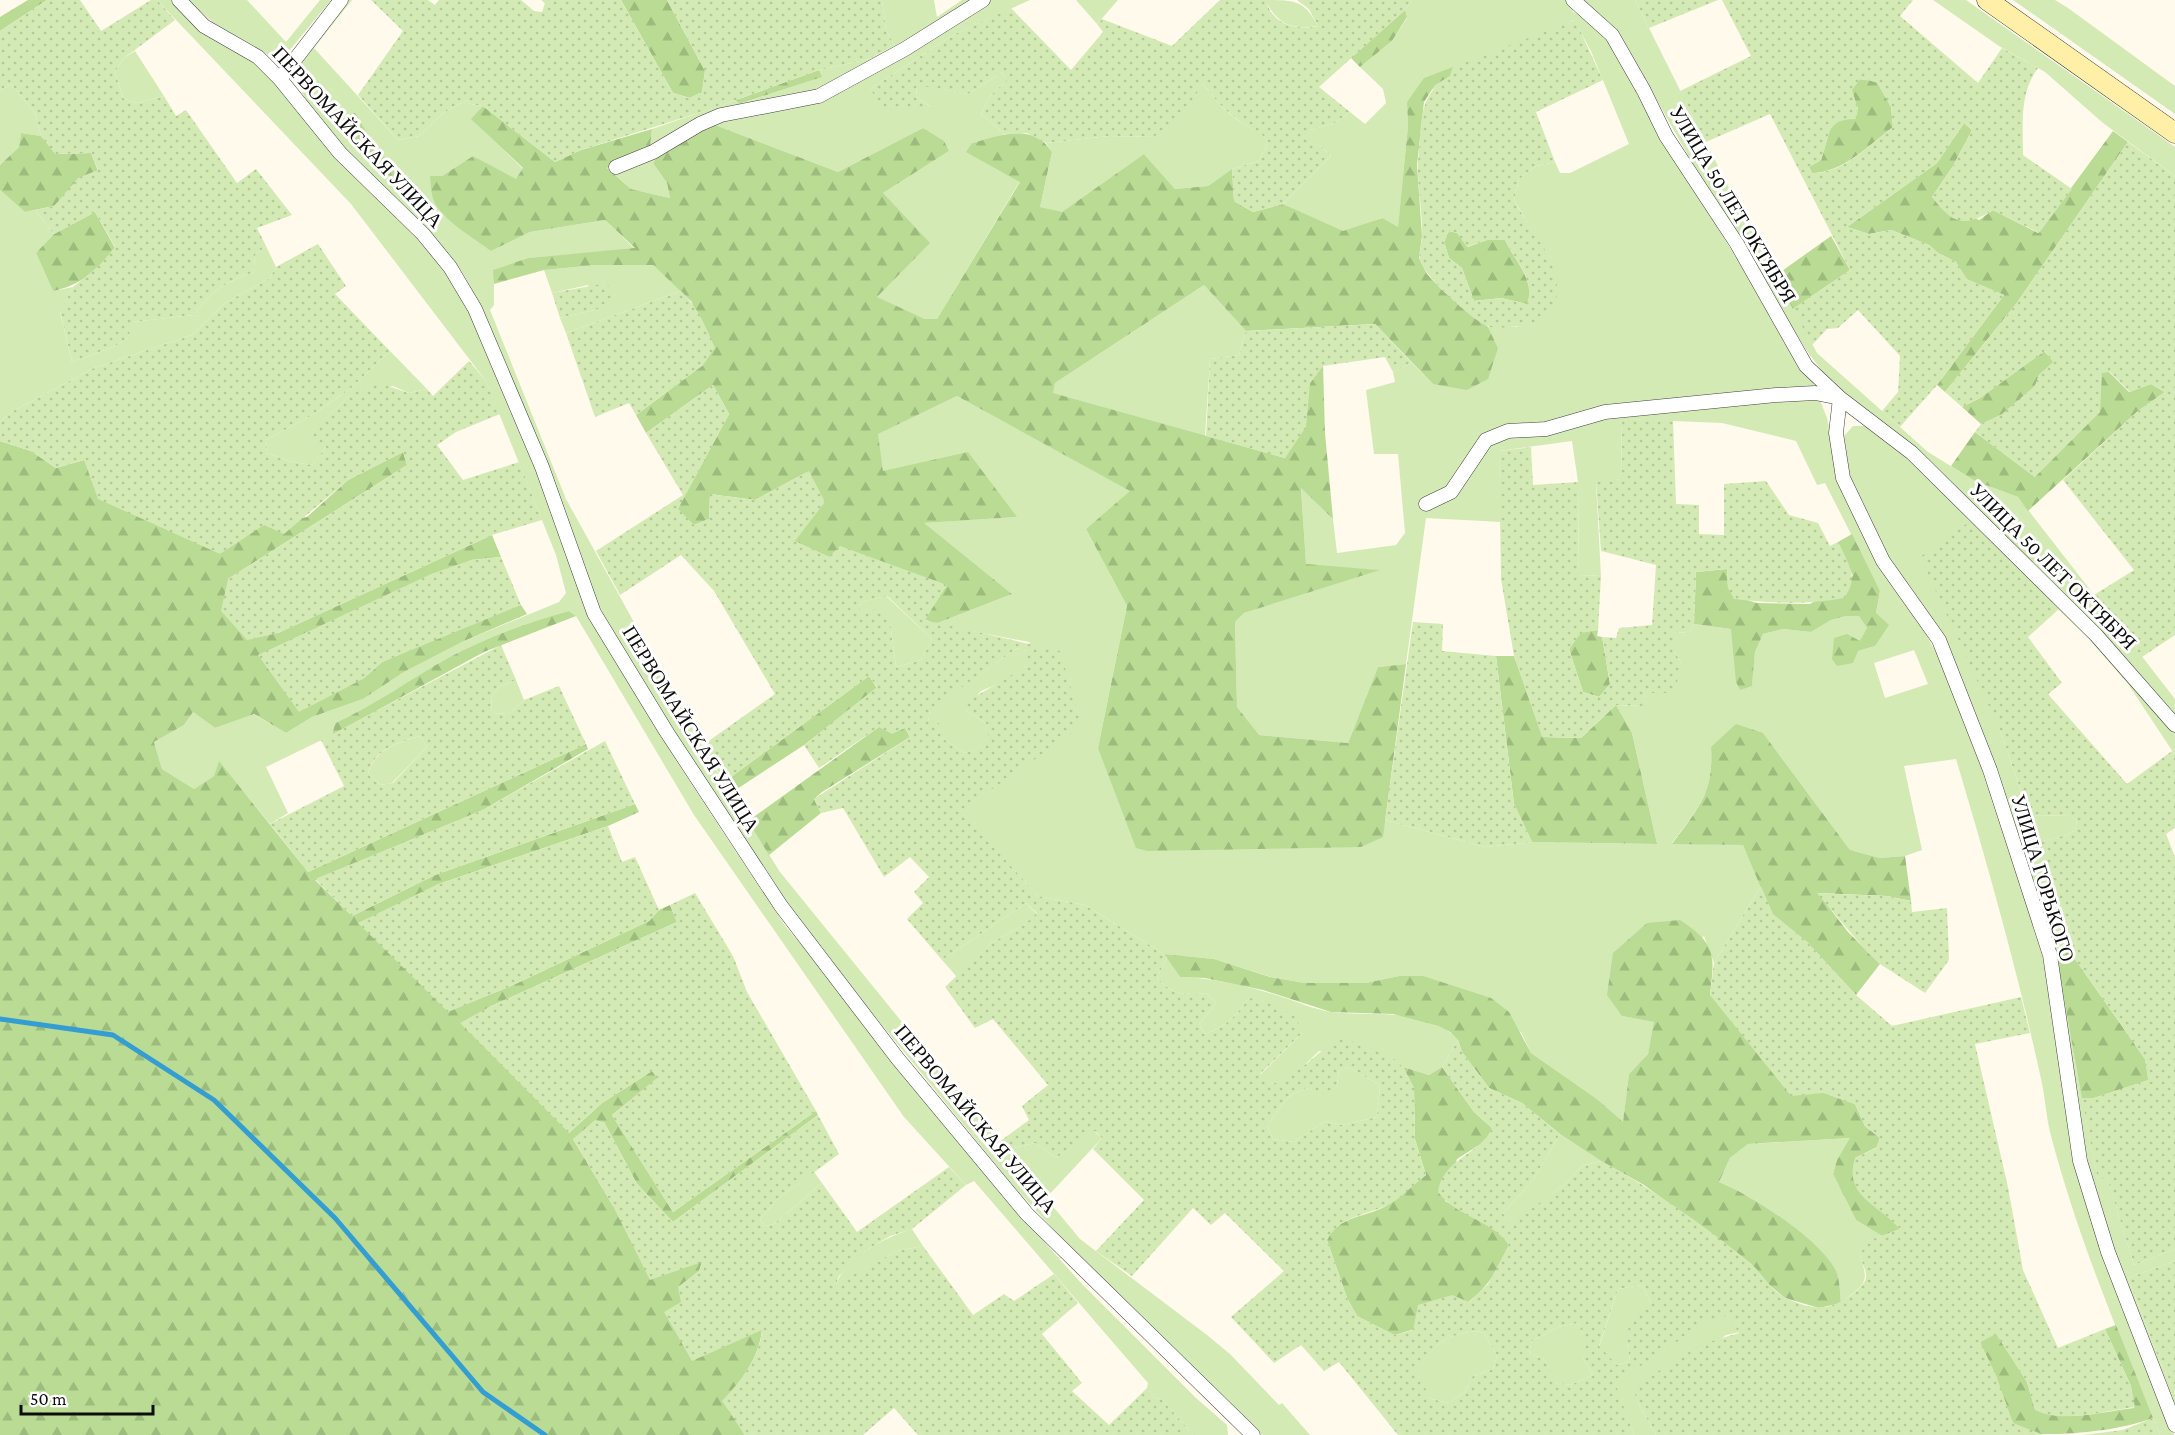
<svg xmlns="http://www.w3.org/2000/svg" width="2175" height="1435" font-family="'Crimson Pro',serif">
<defs>
<pattern id="forest-firs" width="22" height="20" patternUnits="userSpaceOnUse" patternTransform="scale(1.5)"><rect width="22" height="20" fill="#b9db94"/><path d="M5 1l3.5 6h-7zM16 11l3.5 6h-7z" fill="#9ebb7e"/></pattern>
<pattern id="garden-dots" width="8" height="8" patternUnits="userSpaceOnUse" patternTransform="scale(1.5)"><rect width="8" height="8" fill="#d4eab5"/><path d="M2 2h.1M6 6h.1" fill="none" stroke="#b5c89a" stroke-width="1.8" stroke-linecap="round"/></pattern>
</defs>
<rect width="100%" height="100%" fill="#fffaec"/>
<path fill="#d4eab5" fill-rule="evenodd" d="M157 0H175L257 61 450 274 475 325 523 436 560 532 584 607 675 759 730 843 786 927 837 986 912 1085 992 1183 1081 1283 1196 1398 1227 1425 1228 1435H1193L1162 1399 1156 1398 1147 1388 1148 1383 974 1181 966 1185 904 1117 694 815 576 616 569 611C528 622 485 638 448 658 410 679 375 705 335 723L332 735 266 767 288 813 270 824 219 762 214 776 194 789 162 769 154 742 184 725 193 712 215 728 253 714 286 733 312 717 363 699 404 672 464 641 559 602 566 593 556 555 486 381 351 204Z
M187 0H247L286 42 320 0H331L289 51 275 59 215 24Z
M347 0H352L314 48 398 140 419 136 443 113 467 100 470 104 483 106 472 119 523 169 516 180 473 156 442 176 491 251 530 232 605 220 635 249 528 258 494 270V305L490 310 566 499 710 760 780 872 1006 1150 1035 1143 1056 1158 1094 1131 1102 1138 1046 1198 1080 1239 1207 1335 1230 1354 1279 1405 1282 1403 1310 1435H1262L1142 1316 1108 1288 1016 1189 815 943 777 892 645 688 599 606 483 313C475 298 468 278 457 265 430 230 292 110 298 76 302 48 330 22 347 0Z
M882 0H934L937 17 962 0H975L818 93 721 113 650 147 652 129 736 100 740 104 821 77 819 70 865 60 895 46 886 30Z
M989 0H1030L953 35 870 89 931 107 916 96 917 84 968 94 1002 72 1006 81 990 96 981 114 1005 134 972 143 1020 181 937 319H925L876 297 883 193 949 151 923 128 838 172 710 123 821 97Z
M1076 0H1118L1097 24Z
M1265 0C1295 0 1304 0 1318 26 1291 30 1278 25 1265 0Z
M1412 0H1635L1727 184 1817 353 1928 452 1975 481 2018 497 2175 699V714L2108 638 1959 492 1833 386 1807 351 1719 210 1642 74 1585 3 1572 11 1584 18 1609 40 1668 148 1813 382 1827 418 1841 484 1937 654 1988 775 2044 954 2076 1164 2174 1435H2160C2119 1336 2077 1236 2050 1132 2046 1115 2045 1096 2041 1079 2018 972 1987 863 1956 759L1904 766 1922 850 1905 856 1880 858 1850 850 1763 733 1711 747C1714 793 1698 809 1672 843L1743 845 1761 886 1714 963 1704 936 1622 1016 1655 1022 1648 1054 1629 1074 1623 1123 1597 1099 1531 1053 1521 1032 1399 976 1366 983H1305L1271 977 1214 959 1164 954 1085 905 1038 896 960 811 1075 730 1029 642 935 624 1012 594 923 523 1017 517 883 471 877 434 957 396 1131 491 1086 529 1127 606 1098 748 1382 837 1385 820 1485 847 1532 842 1657 844 1632 733 1616 705 1642 706 1645 693 1675 682 1681 662 1673 650V632L1688 633 1694 624 1731 629 1752 685 1755 652 1763 634 1783 629 1811 632 1831 620 1846 616H1859L1867 628 1858 651 1875 646 1876 613 1880 591 1825 483 1817 485 1796 441 1722 423 1622 419 1621 479 1596 483 1601 576 1579 575 1578 482 1572 441 1499 451 1501 522 1426 518 1406 664 1378 667 1348 743 1258 735 1237 707 1235 622 1244 613 1378 570 1306 565 1301 487 1333 519 1337 553 1396 545 1405 533 1398 454H1374L1366 390 1395 382 1393 372 1412 363 1433 384 1498 348 1488 327H1517L1540 243 1514 200 1519 179 1536 166 1555 162 1560 173H1570L1629 144 1591 51 1574 20 1407 102 1408 126 1398 228 1381 218 1343 232 1283 204 1331 156 1322 147 1308 141 1310 130 1333 124 1350 112 1365 124 1386 103 1383 89 1360 67 1392 41 1407 18 1405 10ZM1914 650 1928 684 1885 698 1874 663Z
M1933 0H1966L2175 147V176L2103 123 2045 72 1999 46Z
M2013 0H2055L2068 8 2175 86V114Z
M135 51 164 96 136 103 123 98 115 72 124 58Z
M11 84 35 113 41 136 21 133 19 147 0 165V90Z
M1203 84C1213 97 1225 112 1239 121 1254 131 1258 126 1268 143L1259 161 1232 169 1208 186 1175 189 1144 154 1061 213 1040 207 1052 152 1046 143 1110 136 1153 137Z
M659 153 653 163 667 183 670 198 631 189 611 171Z
M0 190 25 212 35 210 54 234 36 253 53 291 73 287 60 312 72 362 113 347 128 338 131 322 194 315C212 290 226 282 254 272L255 255 266 246 276 267 270 278 225 303 192 335 94 368 11 412 0 422Z
M596 265H653L681 291 566 333 560 318 599 309 588 285 552 293 544 270Z
M1204 285 1246 331 1239 355 1210 359 1205 436 1052 393 1055 383Z
M390 351 427 389 409 393 393 386 349 396 309 436 326 447 312 465 289 461 267 453 266 440 314 414 350 389Z
M1853 426H1865L1912 462 2067 613 2175 730V755L2128 684 2089 639 1969 523 2000 730 2029 815 2071 816 2077 821 2075 830 2067 835 2039 842 2076 943 2068 949H2055L2098 1180 2107 1176 2134 1265 2175 1249V1261L2128 1278 2158 1357 2175 1393V1410L2112 1250 2084 1154 2052 953 1944 643 1889 562 1850 479 1844 436Z
M886 596 932 639 921 660 896 667 890 622 858 616 861 602Z
M1017 648 1027 651V666L1009 679 981 691 965 710 987 724 989 736 986 744 965 753 942 738 928 722 930 709Z
M516 680 524 700 509 714 492 713 491 697 499 687Z
M420 736 427 747 392 783 380 785 368 773C376 749 397 743 420 736Z
M1026 903 1037 914 1024 925 991 943 957 977 942 960Z
M1167 958 1180 977C1214 978 1247 986 1279 996 1296 1001 1315 1010 1332 1012 1373 1017 1427 1006 1458 1040L1442 1067 1429 1075 1403 1067 1390 1056 1319 1051 1292 1077 1272 1084 1260 1075 1302 1033 1249 998C1237 1015 1226 1027 1205 1034L1199 1024 1216 1003 1206 993C1186 995 1170 995 1157 977Z
M1348 1067 1380 1085 1377 1117 1342 1125 1325 1121 1294 1142 1273 1139 1267 1126 1288 1097 1306 1088 1329 1095 1337 1085 1339 1071Z
M1560 1134 1601 1161 1582 1166 1566 1183 1510 1226 1503 1213 1533 1180Z
M1851 1138 1837 1160 1833 1174 1856 1220 1882 1236 1866 1242 1860 1257C1871 1285 1862 1285 1841 1303 1840 1293 1840 1280 1835 1271 1820 1239 1753 1196 1719 1182L1730 1158 1748 1144Z
M814 1172 822 1183 774 1224 765 1226 760 1219 779 1198Z
M912 1229 923 1246 897 1251 836 1285C845 1257 886 1237 912 1229Z
M1642 1285 1651 1303 1627 1343 1630 1361 1617 1365 1599 1347 1618 1289Z
M1729 1316 1740 1332 1726 1335 1637 1401 1656 1435H1634L1614 1383 1711 1318Z
M1578 1323 1583 1335V1358L1593 1375 1570 1385 1554 1382 1545 1360 1529 1353 1532 1341 1558 1327Z
M1476 1331 1484 1333 1497 1356 1493 1369 1471 1377 1465 1392 1448 1403 1432 1399 1415 1373C1435 1345 1441 1336 1476 1331Z"/>
<path fill="url(#forest-firs)" d="M28 0H47L0 31V17Z
M621 0H667L705 71 702 92 690 98 673 93Z
M1405 10 1407 17 1392 41 1360 67 1351 58Z
M1453 67 1450 76 1435 85 1424 102 1417 165 1422 236 1419 258 1427 274 1443 291 1488 327 1498 348 1488 379 1467 390 1433 384 1375 324 1246 331 1204 285 1055 383 1053 393 1285 458 1310 383 1323 365 1325 433 1333 519 1301 488 1306 564 1380 570 1244 613 1235 622 1237 707 1259 735 1348 743 1378 667 1406 664 1383 837 1361 847 1147 851 1136 848 1098 748 1127 606 1086 529 1130 491 957 396 878 434 883 471 968 452 1017 517 924 523 1012 594 935 624 924 619 947 585 829 557 794 541 809 471 755 500 710 494 709 519 694 525 677 510 729 414 713 385 646 433 636 415 703 365 692 302 653 265H596L544 270 494 284 493 270 528 258 635 248 605 220 530 232 491 251C474 238 447 223 436 205 431 197 431 186 430 176H442L473 156 516 179 523 168 471 119 483 106 555 162 581 150 652 129 650 147 607 168 631 189 670 198 667 183 653 163 659 153 710 123 838 172 923 128 944 141 949 151 883 193 930 243 877 297 925 319H937L1020 182 966 152 972 143C1001 135 1033 122 1052 152L1040 207 1062 212 1144 154 1175 189 1208 186 1232 169 1234 201 1253 212 1283 204 1343 231 1382 218 1398 227 1408 126 1407 102 1424 78Z
M819 70 822 77 739 104 736 100Z
M1860 79 1877 82 1891 107 1893 127C1869 145 1843 173 1812 173L1809 167 1821 160 1831 126 1858 109 1851 90Z
M355 113 380 154 402 171 412 188C384 176 349 148 340 118Z
M1964 123 1972 130 1953 166 1932 197 1979 220 1993 210 2038 233 2113 131 2128 142 2016 304 1945 392 1937 385 2004 295 1966 279 1956 262 1938 253 1929 245 1891 230 1869 234 1847 227 1937 163Z
M21 133 41 136 56 154 91 153 98 171 54 206 25 212 0 190V165L19 147Z
M95 212 115 248C97 270 82 285 53 291L36 253 54 234Z
M1449 231 1457 233 1468 247 1487 240H1505C1515 261 1536 281 1527 304L1501 298 1474 301 1462 268 1449 258 1444 242Z
M1831 236 1850 270 1793 309 1775 276Z
M2044 351 2054 362 2039 375 2035 386 2002 415 1981 424 1962 407 1980 398Z
M2102 372H2109L2129 392 2151 384 2165 392 2138 411 2028 511 2018 497 1975 481 1951 466 1975 432 2035 477Z
M0 441 31 451 56 468 84 460 243 536 264 525 307 517 348 480 403 452 407 465 228 579 278 633 492 535 501 557 471 560 363 679 382 662 506 609 521 605 527 614 464 641 404 672 363 699 312 717 286 733 254 714 215 728 193 712 184 725 154 742 162 769 194 789 214 776 219 761 308 872 586 744 588 749 483 810 315 880 352 916 435 875 635 804 639 812 608 826 436 885 448 1011 511 986 649 921 659 910 670 905 677 922 489 1007 569 1133 602 1103 652 1071 658 1078 612 1115 673 1212 816 1111 818 1115 673 1222 637 1184 604 1122 573 1139 613 1206 702 1262 699 1271 679 1287 762 1329C760 1356 741 1382 723 1401L745 1435H0Z
M1852 534 1880 591 1876 613 1889 625 1875 646 1858 651 1853 663 1837 666 1832 659 1834 638 1847 634 1860 641 1867 628 1859 616H1846L1831 620 1811 632 1783 629 1763 634 1755 652 1752 686 1740 690 1736 682 1731 629 1694 624 1696 572 1727 569 1728 588 1747 600 1757 603 1810 604 1853 576 1838 542Z
M569 611 576 616 484 652 332 735 335 723C375 705 410 679 448 658 485 638 528 622 569 611Z
M1598 630 1597 636 1602 637 1610 684 1599 697 1583 692 1569 649 1581 632Z
M1496 656H1514L1543 737 1581 738 1616 705 1632 733 1657 844 1532 842 1514 804Z
M869 676 877 688 872 693 804 745 731 793 724 782Z
M1736 724 1763 733 1850 850 1880 858 1905 856 1911 901 1887 896 1818 893 1848 932 1880 964 1856 995 1807 942 1772 914 1743 845 1672 844C1698 809 1714 793 1711 747Z
M879 727 905 728 910 737 822 792 814 799 821 813 769 855 748 821Z
M1680 920C1716 944 1715 954 1710 995L1824 1093 1855 1104 1865 1126 1880 1138 1877 1147 1855 1158 1877 1209 1887 1215 1900 1229 1882 1236 1856 1220 1833 1174 1837 1160 1850 1138 1748 1144 1730 1158 1719 1182C1753 1196 1820 1239 1836 1271 1840 1280 1840 1293 1841 1303L1819 1308 1785 1298 1767 1283 1750 1263 1644 1185 1601 1161 1560 1134 1522 1103 1489 1088 1462 1052 1458 1040 1450 1032 1439 1026 1393 1014 1331 1012 1263 990 1205 978 1180 977 1164 954 1214 959 1270 977 1305 983H1366L1399 976H1423L1491 998 1509 1012 1531 1053 1597 1099 1623 1122 1629 1074 1648 1054 1654 1022 1622 1016 1607 995 1613 953 1647 923Z
M2055 949H2068L2145 1059 2149 1080 2094 1098H2082Z
M1403 1067 1429 1075 1442 1067 1474 1112 1492 1128 1487 1140 1457 1159 1445 1201 1497 1229 1509 1245C1502 1258 1496 1274 1486 1285 1465 1311 1426 1327 1394 1335L1357 1316 1347 1298 1327 1240C1339 1214 1369 1218 1389 1204 1402 1195 1414 1184 1426 1175L1415 1139 1414 1088Z
M2116 1325 2153 1418C2122 1430 2071 1435 2039 1434 2030 1432 2021 1427 2013 1423L1980 1342 1996 1333 2027 1382 2035 1409C2062 1424 2105 1411 2134 1408L2131 1386 2105 1329Z"/>
<path fill="url(#garden-dots)" fill-rule="evenodd" d="M47 0H80L101 31 151 0H157L175 20 124 58 115 72 123 98 136 103 164 96 176 116 186 110 237 183 256 169 292 215 257 228 266 246 255 255 254 272C226 282 212 290 194 315L132 322 128 338 113 347 72 362 60 311 73 287 101 264 115 247 95 212 54 234 35 210 54 206 78 178 98 170 91 153 55 154 41 136 35 113 11 84 0 90V31Z
M371 0H428L435 5 439 0H521L534 11 542 12 545 3 541 0H621L673 93 689 98 702 92 705 71 667 0H882L886 30 895 46 865 60 819 70 711 109 581 150 555 162 483 106 470 104 467 100 443 113 419 136 398 140 358 95 403 31Z
M1220 0H1266C1271 24 1296 31 1318 26L1309 9 1297 0H1412L1405 10 1319 87 1350 112 1333 124 1310 130 1309 141 1322 147 1331 156 1283 204 1253 212 1234 201 1232 169 1259 161 1268 143C1258 126 1252 131 1238 120 1224 110 1213 97 1203 84L1177 123 1153 137 1110 136 1046 143 1027 133 1005 134 981 114 990 96 1006 81 1002 72 968 94 917 85 916 96 932 108 885 110 870 89 953 35 1011 8 1071 70 1103 32 1097 24 1102 19 1172 46Z
M1635 0H1718L1649 28Z
M1722 0H1913L1900 16 1978 83 2002 48 2038 68C2019 93 2023 124 2023 155L2072 189 2039 233 1993 210C1963 229 1952 223 1932 197L1953 166 1972 130 1964 123 1937 163 1847 227 1869 234 1891 230 1929 245 1938 253 1956 262 1967 279 2004 295 1937 385 1900 427 1882 411 1898 392 1900 356 1858 310 1838 328 1827 329 1812 345 1793 309 1850 270 1770 114 1706 142 1680 91 1751 56ZM1860 79 1877 82 1891 107 1893 127C1869 145 1843 174 1812 173L1809 167 1821 160C1831 136 1824 119 1856 119L1858 109 1852 90Z
M1575 20 1603 80 1536 112 1555 162 1536 166 1519 179 1514 200C1528 227 1558 258 1557 290 1557 298 1554 309 1548 315 1540 324 1498 331 1487 326 1471 319 1424 276 1420 260 1418 253 1422 244 1422 237 1423 208 1415 180 1419 151 1422 118 1419 94 1450 76L1453 67ZM1449 231 1457 233 1467 247 1487 240H1505C1515 260 1536 281 1527 304L1501 298 1474 301 1462 268 1449 258 1444 242Z
M2128 142 2175 176V635L2142 657 2094 595 2134 570 2063 480 2138 411 2165 392 2151 384 2130 392 2110 372 2102 373 2100 412 2035 477 1975 432 1981 424 2002 414 2035 386 2039 375 2053 362 2045 351 1980 398 1962 407 1945 392 2016 304Z
M318 244 346 286 335 294 390 351 350 389 314 414 266 440 267 453 289 461 312 465 326 447 315 443 308 436 349 396 375 382 409 393 427 389 433 396 469 361 486 381 500 414 456 432 437 445 463 480 519 462 542 520 492 535 278 633 247 640 221 611 228 579 407 465 403 452 348 480 284 534 264 525 220 554 98 499 84 460 56 468 31 451 0 441V422L11 412 94 368 192 335 225 303 270 278 276 267Z
M607 283 615 298 599 309 560 318 552 293Z
M681 291C698 307 706 327 715 348L703 365 636 415 629 403 595 417 566 333Z
M1375 324 1412 363 1393 372 1385 357 1323 366 1310 383 1306 427 1285 458 1206 436 1210 359 1239 355 1246 331Z
M713 385 729 414 678 509 694 525 709 519 710 494 755 500 809 471 825 502 795 541 829 557 840 546 947 585 925 620 1060 651 1079 716 1075 731 961 811 1038 896 1085 905 1164 954 1167 958 1157 977C1170 995 1186 995 1206 993L1216 1003 1199 1024 1205 1034C1226 1027 1237 1015 1249 998L1267 1002 1296 1017 1302 1033 1260 1074 1272 1084C1299 1075 1316 1053 1340 1037L1391 1056 1403 1067 1414 1088 1415 1139 1426 1175C1413 1184 1400 1200 1386 1206 1365 1215 1338 1217 1327 1240L1347 1298 1357 1316 1394 1335 1413 1330 1418 1305 1452 1295 1469 1302 1488 1284 1509 1245C1489 1218 1458 1218 1438 1192 1442 1159 1480 1155 1492 1128L1474 1112 1442 1067 1458 1040 1462 1052 1489 1088 1522 1103 1560 1134 1533 1180 1503 1213 1510 1225 1566 1183 1582 1166 1601 1161C1653 1189 1702 1224 1748 1261 1762 1272 1770 1291 1788 1299 1815 1311 1832 1311 1855 1292 1871 1278 1867 1275 1860 1257L1865 1242 1900 1229C1879 1204 1843 1197 1855 1158L1876 1148 1880 1138 1865 1126 1855 1104 1824 1093 1791 1096 1710 995 1714 963 1761 886 1773 914 1807 942 1856 995 1892 1026 2021 997 2030 1033 1975 1044 2008 1187 2023 1270 2058 1348 2105 1329 2131 1386 2135 1407C2105 1411 2062 1424 2035 1410L2027 1382 1996 1334 1980 1342 1996 1375 2013 1423 2044 1435H1656L1637 1401 1633 1387 1702 1344 1739 1333 1728 1316 1711 1319 1615 1383 1634 1435H1398L1339 1362 1324 1371 1301 1345 1274 1363 1231 1317 1284 1271 1225 1213 1211 1225 1193 1208 1132 1276 1096 1251 1144 1200 1093 1149 1102 1138 1095 1131 1056 1158 1035 1143 1006 1150 999 1142 1029 1120 1022 1106 1048 1085 993 1019 975 1028 945 987 991 943 1024 925 1037 913 1026 903 942 960 907 919 923 903 914 892 929 877 910 857 884 877 843 808 821 813 814 799 910 737 905 728 892 734 879 727 819 768 804 745 877 687 869 676 724 782 703 745 775 694 714 591 681 555 620 595 596 551 683 495 646 433ZM887 596 932 639 921 660 896 667 890 622 880 607 859 616 861 602ZM1017 648 1027 651V666L966 702 965 710 987 724 988 736 985 744 965 753 942 738 939 723 928 722 930 710ZM1348 1067 1380 1085 1377 1117 1342 1125 1325 1121 1294 1142 1273 1139 1267 1126 1288 1097 1306 1088 1329 1096 1337 1085 1339 1071ZM1642 1285 1651 1303 1629 1322 1627 1343 1630 1361 1617 1365 1599 1346 1618 1289ZM1578 1323 1583 1335V1358L1593 1375 1570 1385 1555 1382 1545 1360 1529 1353 1532 1341 1558 1327ZM1476 1331 1484 1333 1497 1356 1493 1369 1471 1377 1465 1392 1448 1403 1432 1399 1416 1373C1435 1345 1441 1336 1476 1331Z
M1622 419 1673 420 1676 504 1699 505V534L1724 535V484L1766 481 1789 515 1818 523 1830 546 1838 542C1848 563 1860 577 1844 598 1806 605 1772 603 1734 599L1728 588 1727 569 1696 572 1694 624 1688 633 1673 632V650L1681 662 1675 693H1645L1643 706 1616 705 1581 738 1542 737 1514 656 1501 579 1499 451 1531 447 1533 485 1578 482 1579 575 1601 576 1598 630 1581 633 1569 649 1583 692 1599 697 1610 684 1602 637 1616 638 1619 628 1652 625 1656 565 1601 551 1596 482 1621 479Z
M1969 522 2059 609 2028 637 2062 683 2048 694 2127 784 2172 751 2175 755V828L2166 834 2175 857V1249L2134 1265 2107 1177 2098 1180 2082 1098H2094L2148 1080 2145 1059 2068 949 2076 943 2038 842 2067 835 2075 830 2077 821 2071 816 2029 815 2000 730 1920 557Z
M501 557 521 605 382 662 363 679 299 712 258 655 431 574 471 560Z
M1413 622 1443 624 1442 651 1496 656 1514 804 1532 842 1485 847 1385 820Z
M501 645 516 680 499 687 491 697 492 713 509 714 524 700 559 686 586 744 308 872 270 824 344 786 321 740ZM420 736 427 747 393 783 380 785 368 773C375 749 397 743 420 736Z
M605 741 635 804 435 875 352 916 315 879 483 810Z
M608 826 622 862 635 857 659 910 649 921 511 986 448 1012 358 923 436 885Z
M695 893 733 956 747 992 816 1111 673 1212 612 1115 657 1078 652 1071 602 1103 569 1133 460 1023 489 1007 677 922 670 905Z
M1817 893 1887 896 1911 901 1912 912 1947 908 1949 960 1925 993 1880 964 1867 952Z
M818 1115 839 1154 779 1198 760 1219 765 1226 774 1224 822 1183 857 1232 949 1167 966 1185 912 1229 890 1236 865 1251 839 1276 836 1284 897 1251 923 1246 973 1315 1004 1294 1014 1301 1054 1274 1078 1303 1042 1334 1082 1383 1072 1391 1109 1425 1147 1388 1156 1398 1162 1399 1193 1435H918L894 1408 863 1435H745L722 1401C741 1382 760 1356 762 1330L692 1361 664 1312 681 1302 678 1287 699 1271 702 1262 650 1280 613 1206 573 1139 595 1120 604 1122 637 1184 673 1222Z
M2175 1261V1393L2158 1357 2128 1278Z
M2153 1418 2160 1435H2083L2123 1430Z"/>
<g fill="none" stroke-linecap="round" stroke-linejoin="round">
<path stroke="#349dd1" stroke-width="5" d="M0 1019 113 1035 214 1100 335 1218 483 1392 545 1435"/>
<g stroke="#404040" stroke-width="15">
<path id="street" d="M179 0 204 26 258 57 280 79 340 153 423 234 450 267 475 309 542 467 594 613 666 731 781 906 898 1059 1027 1214 1253 1435
M1573 0 1612 35 1644 91 1666 136 1737 244 1806 366 1840 398 1912 453 2096 635 2175 725
M280 79 341 0
M616 167 653 152 700 124 721 115 819 96 905 49 983 0
M1426 504 1451 492 1486 440 1508 431 1546 429 1605 412 1776 395 1815 393 1840 398 1836 433 1843 478 1883 561 1939 640 1990 770 2050 955 2080 1161 2108 1252 2175 1425"/>
</g>
<g stroke="#2f2f2f" stroke-width="21">
<path id="secondary" d="M1987 0 2175 133"/>
</g>
<use href="#street" stroke="#fff" stroke-width="14"/>
<use href="#secondary" stroke="#ffefa7" stroke-width="20"/>
</g>
<g text-anchor="middle" dominant-baseline="central" stroke-width="6" stroke-linejoin="round" paint-order="stroke">
<g font-size="20" fill="#0d0d0d" stroke="#fff">
<text transform="translate(358 137) rotate(47)">ПЕРВОМАЙСКАЯ УЛИЦА</text>
<text transform="translate(1733 204) rotate(59)">УЛИЦА 50 ЛЕТ ОКТЯБРЯ</text>
<text transform="translate(2053 566) rotate(45)">УЛИЦА 50 ЛЕТ ОКТЯБРЯ</text>
<text transform="translate(691 729) rotate(58)">ПЕРВОМАЙСКАЯ УЛИЦА</text>
<text transform="translate(2043 878) rotate(73)">УЛИЦА ГОРЬКОГО</text>
<text transform="translate(976 1119) rotate(50)">ПЕРВОМАЙСКАЯ УЛИЦА</text>
</g>
</g>
<path d="M21 1405v9h132v-9" fill="none" stroke="#0d0d0d" stroke-width="3"/>
<text x="30" y="1405" font-size="18" fill="#0d0d0d" stroke="#ffffff" stroke-width="4.5" paint-order="stroke">50 m</text>
</svg>
